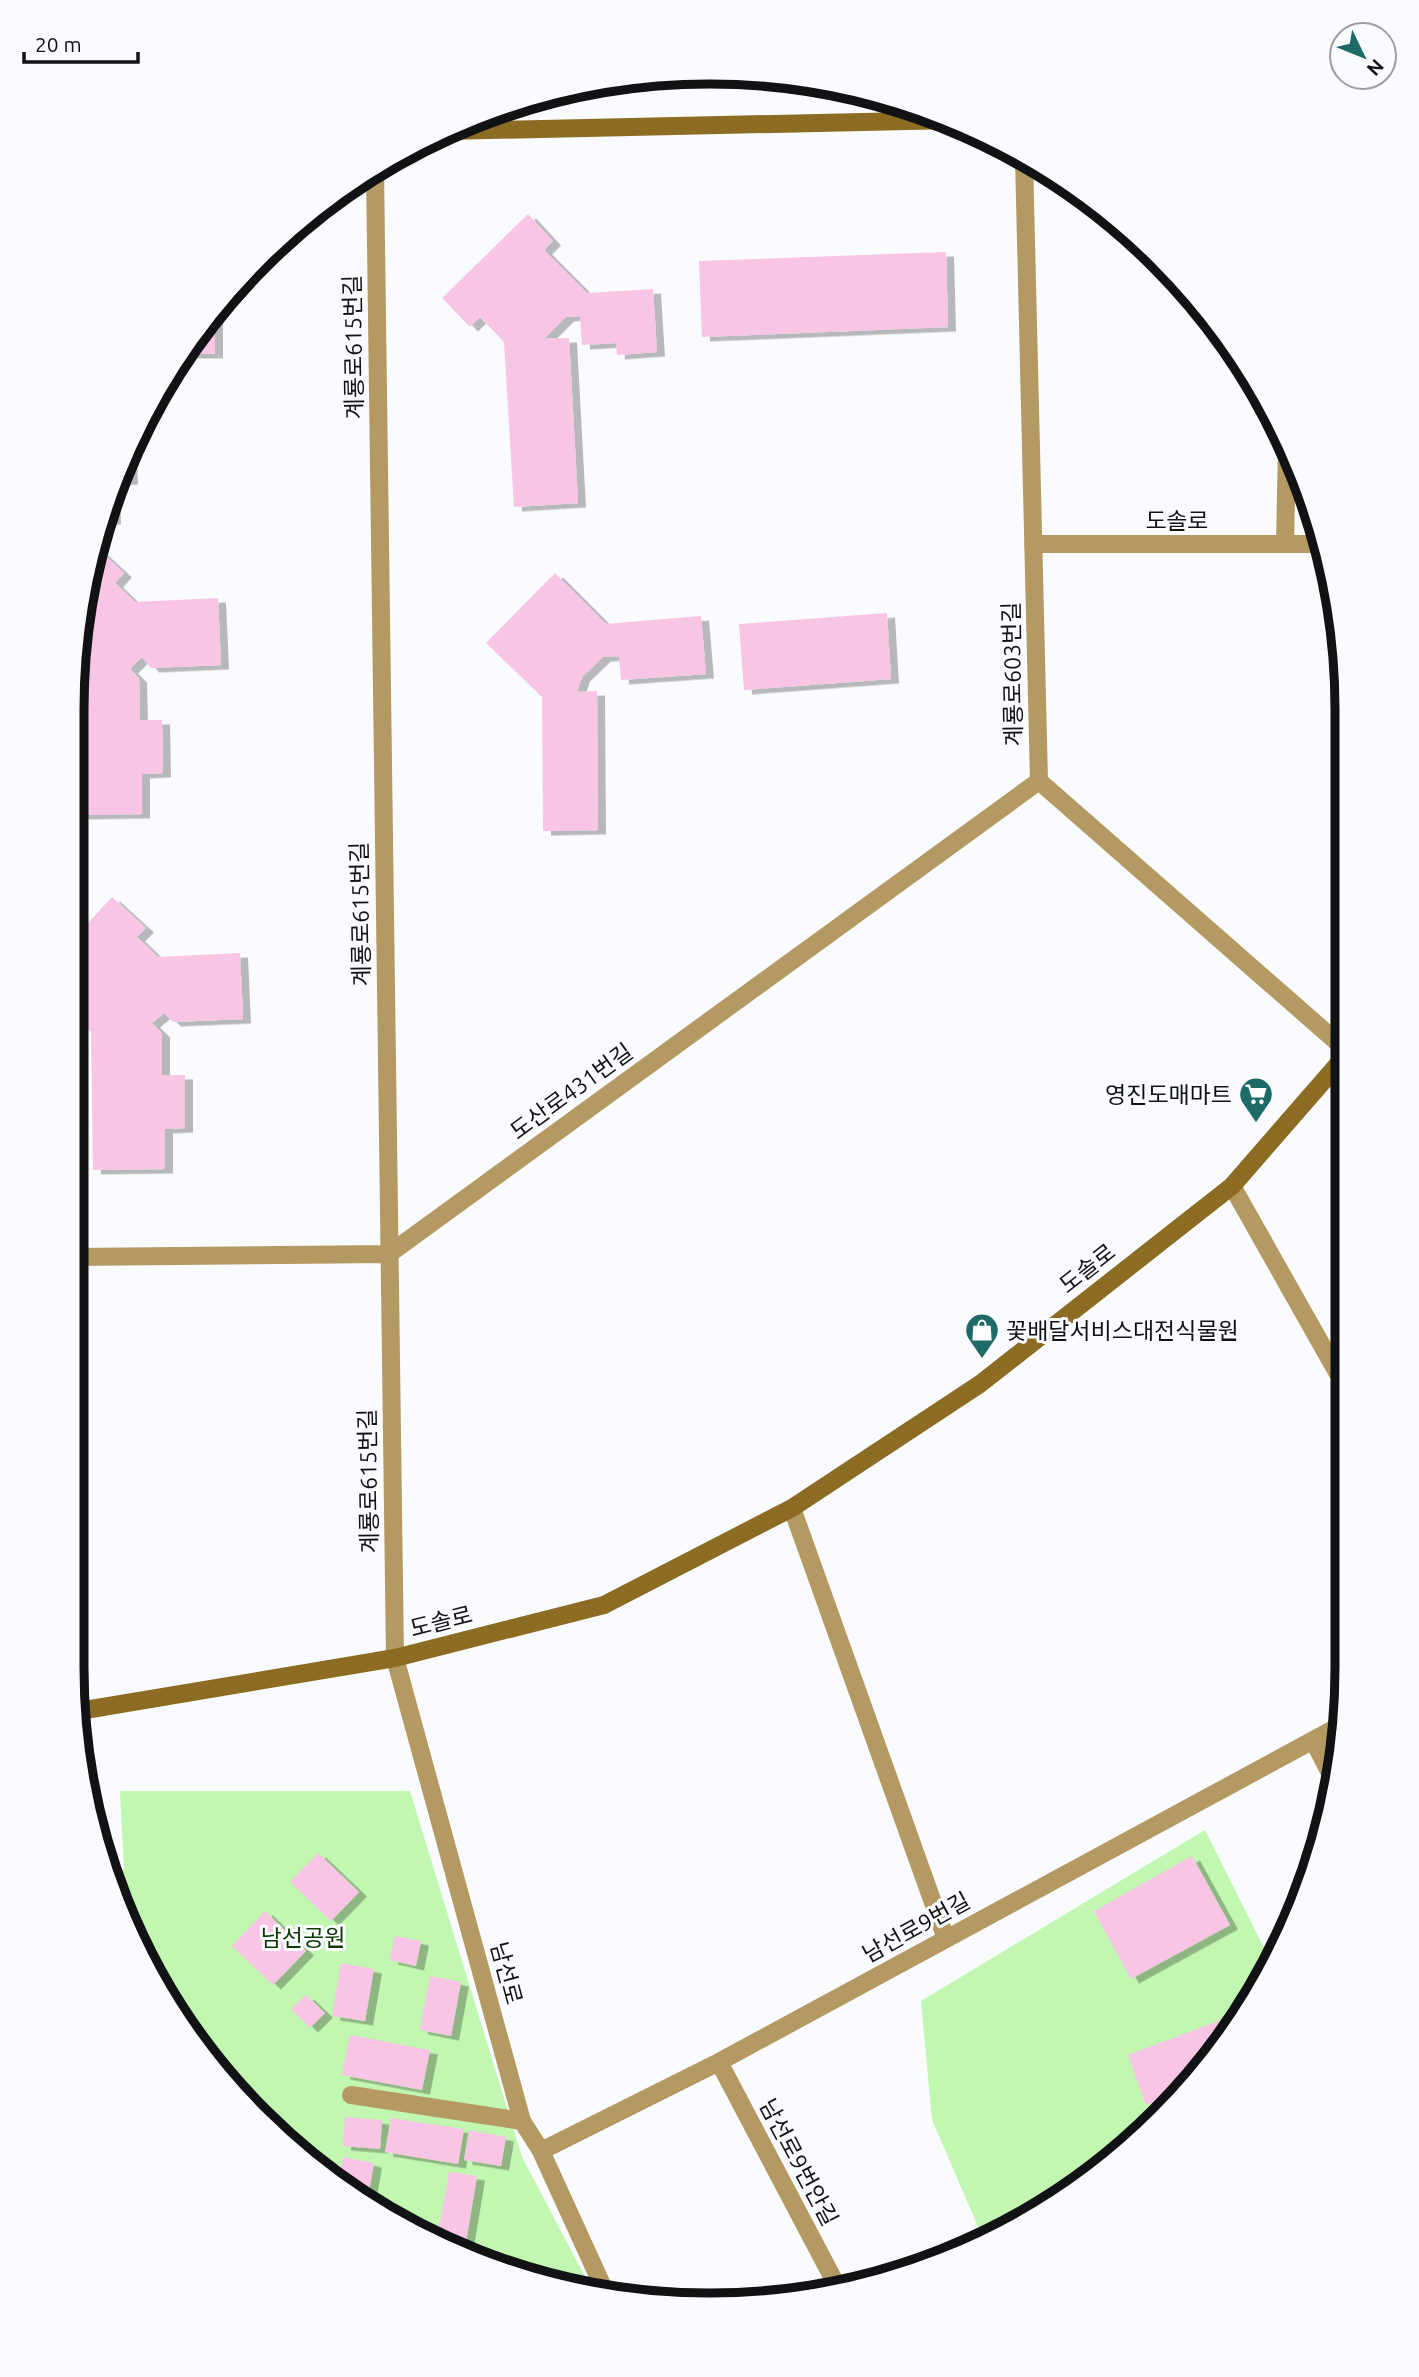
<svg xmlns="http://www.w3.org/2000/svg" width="1419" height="2377" font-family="Ubuntu,'Noto Sans KR',sans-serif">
<defs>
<filter id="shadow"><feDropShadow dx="8" dy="4.5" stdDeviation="0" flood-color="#0004"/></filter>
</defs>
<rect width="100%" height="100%" fill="#f9fbff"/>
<path fill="#c1f7b1" d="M120 1791H410L522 2157 591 2288 544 2283 355 2198 203 2055 105 1872V1870H124Z
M1205 1830 1270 1960 1240 2021 1130 2147 983 2238 932 2120 921 2001Z"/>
<path fill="#f8c5e5" filter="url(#shadow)" d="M528 214 553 241 544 250 587 293 653 289 657 352 617 355 616 343 582 345 580 316 566 317 544 339 569 338 578 503 514 507 504 342 480 317 470 327 442 298Z
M946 252 948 327 702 337 699 261Z
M215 311V354H180Z
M129 457 130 480 117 481Z
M112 491 113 520 102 521 106 504Z
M97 548 124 573 115 583 135 602 218 598 221 665 151 668 142 657 130 669 139 678 140 720H162L163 773 142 774V814L73 815V667Z
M555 573 606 624 701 616 706 674 621 680 619 656 603 657 582 677 577 692 597 691 598 830 543 831 542 697 486 643Z
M887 613 891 679 744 690 739 624Z
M112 897 146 928 137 937 158 957 240 953 243 1019 173 1022 164 1013 152 1023 162 1033V1075H185V1128L165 1129V1169L93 1170 91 1032 73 1015V939Z
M318 1853 359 1892 331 1921 290 1882Z
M1192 1856 1230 1925 1131 1979 1094 1911Z
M265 1911 306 1951 273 1985 232 1946Z
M395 1936 421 1941 416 1966 390 1960Z
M341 1963 374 1969 365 2021 332 2016Z
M430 1976 461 1982 451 2036 420 2030Z
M306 1995 325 2013 310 2028 291 2009Z
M1221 2020 1227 2036 1177 2094 1146 2105 1128 2055Z
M350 2035 430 2050 422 2090 342 2075Z
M345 2117 382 2120 380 2149 343 2146Z
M391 2118 464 2129 458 2164 385 2152Z
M469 2130 506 2137 501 2166 464 2160Z
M343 2157 374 2163 367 2203 355 2198 338 2182Z
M449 2172 477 2176 465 2248 438 2235Z"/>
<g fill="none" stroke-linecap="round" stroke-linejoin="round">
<path stroke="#b49a62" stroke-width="18" d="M1024 158 1039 781 1346 1050
M375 169 395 1658 522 2121 541 2151 604 2289
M1033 544H1321
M1285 544 1287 447
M1232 1186 1346 1388
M72 1257 389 1254 1039 781
M792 1508 946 1939
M1313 1740 1332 1777
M719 2062 836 2284
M351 2095 522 2121
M541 2151 719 2062 1343 1724"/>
<path stroke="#8b6c22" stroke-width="18" d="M446 131 954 120
M79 1711 395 1658 604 1605 792 1508 980 1384 1232 1186 1346 1055"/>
</g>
<defs>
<g id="supermarket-pin" transform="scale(1.75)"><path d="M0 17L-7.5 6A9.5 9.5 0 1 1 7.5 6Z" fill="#1e6a67" stroke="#f9fbff"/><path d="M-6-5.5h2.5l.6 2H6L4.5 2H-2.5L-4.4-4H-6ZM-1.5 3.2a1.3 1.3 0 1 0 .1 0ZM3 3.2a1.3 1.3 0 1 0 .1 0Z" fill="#fff"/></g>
<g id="shop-pin" transform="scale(1.75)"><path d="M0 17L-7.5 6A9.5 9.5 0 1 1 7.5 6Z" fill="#1e6a67" stroke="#f9fbff"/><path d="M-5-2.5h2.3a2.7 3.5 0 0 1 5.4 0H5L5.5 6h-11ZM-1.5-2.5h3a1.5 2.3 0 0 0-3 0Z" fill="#fff"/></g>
</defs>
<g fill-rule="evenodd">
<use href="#supermarket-pin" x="1256" y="1094"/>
<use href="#shop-pin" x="982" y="1330"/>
</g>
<g text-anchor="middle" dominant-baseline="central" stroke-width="6" stroke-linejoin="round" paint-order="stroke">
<g font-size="23" fill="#111214" stroke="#f9fbff">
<text transform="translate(353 347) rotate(-91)">계룡로615번길</text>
<text x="1177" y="520">도솔로</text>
<text transform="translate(1012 674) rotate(-91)">계룡로603번길</text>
<text transform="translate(360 914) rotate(-91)">계룡로615번길</text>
<text transform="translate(571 1091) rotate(-36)">도산로431번길</text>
<text transform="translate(1087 1268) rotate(-38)">도솔로</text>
<text transform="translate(368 1481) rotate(-91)">계룡로615번길</text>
<text transform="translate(441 1621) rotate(-14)">도솔로</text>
<text transform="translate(916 1927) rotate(-29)">남선로9번길</text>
<text transform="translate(507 1973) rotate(75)">남선로</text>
<text transform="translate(799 2162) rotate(62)">남선로9번안길</text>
</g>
<g font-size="23" fill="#111214" stroke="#f9fbff" text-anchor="end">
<text x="1232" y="1094">영진도매마트</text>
<text x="1006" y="1330" text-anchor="start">꽃배달서비스대전식물원</text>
</g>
<g font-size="23" fill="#103602" stroke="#f9fbff">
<text x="303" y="1937">남선공원</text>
</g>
</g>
<path d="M0 0H1419V2377H0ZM709 84H710A625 625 0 0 1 1335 709V1668A625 625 0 0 1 710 2293H709A625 625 0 0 1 84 1668V709A625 625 0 0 1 709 84Z" fill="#f9fbff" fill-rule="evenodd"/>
<path fill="none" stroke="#111214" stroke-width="9" d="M709 84H710A625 625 0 0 1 1335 709V1668A625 625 0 0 1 710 2293H709A625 625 0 0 1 84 1668V709A625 625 0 0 1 709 84Z"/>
<g transform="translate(1363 56) rotate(133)"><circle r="33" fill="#f9fbff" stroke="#9c9ea1" stroke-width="2"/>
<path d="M0-5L12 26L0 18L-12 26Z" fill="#1e6a67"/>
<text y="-10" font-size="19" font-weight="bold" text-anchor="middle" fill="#111214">N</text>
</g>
<path d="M24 52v10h114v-10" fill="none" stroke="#111214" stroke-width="3.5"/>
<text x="35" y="52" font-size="21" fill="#111214" stroke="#f9fbff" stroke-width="5" paint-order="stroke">20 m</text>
</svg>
